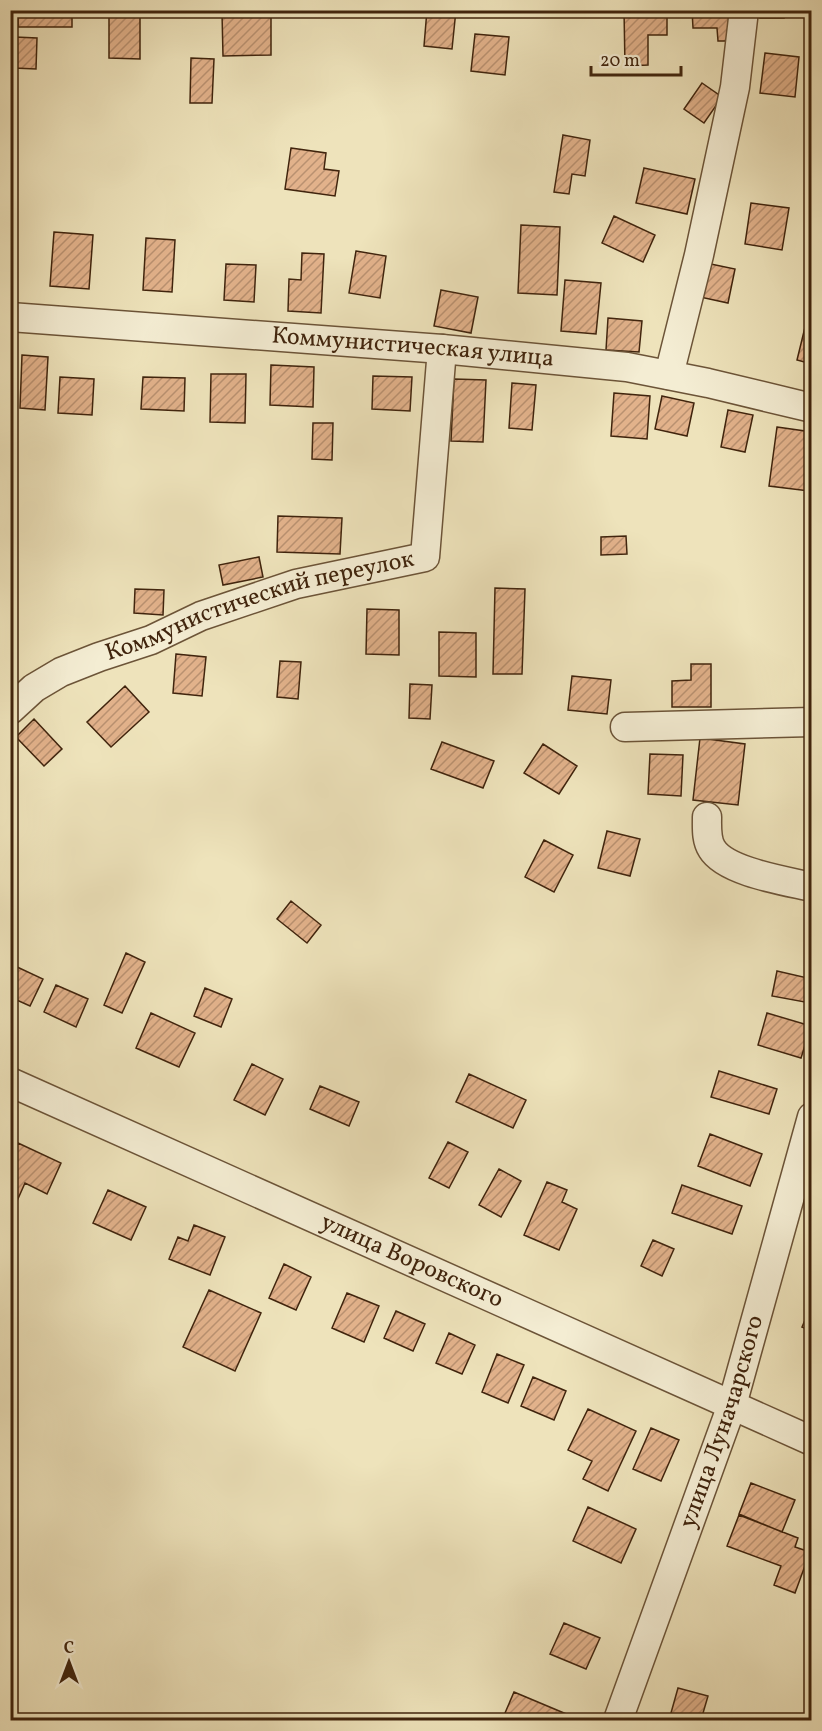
<svg xmlns="http://www.w3.org/2000/svg" width="822" height="1731" font-family="Vollkorn,serif">
<defs>
<pattern id="building-hatch" width="6" height="6" patternUnits="userSpaceOnUse" patternTransform="scale(1.5)"><rect width="6" height="6" fill="#e2b28b"/><path d="M-1 1l2-2M0 6l6-6M5 7l2-2" fill="none" stroke="#b99170"/></pattern>
</defs>
<rect width="100%" height="100%" fill="#eee3bb"/>
<filter id="stains"><feTurbulence type="fractalNoise" baseFrequency=".00333" numOctaves="4"/><feColorMatrix values="0 0 0 0 .2 0 0 0 0 .09 0 0 0 0 .02 0 0 0 .5 -.17"/></filter>
<radialGradient id="worn" r=".72"><stop offset=".6" stop-color="#630" stop-opacity="0"/><stop offset="1" stop-color="#630" stop-opacity=".3"/></radialGradient>
<path fill="url(#building-hatch)" stroke="#40240d" stroke-width="1.5" d="M18 10H72V27H18Z
M427 10H456L452 49 424 46Z
M624 10H667V35H648V65L625 66Z
M692 10H733L734 41H718L717 28H693Z
M759 10H783L784 18H760Z
M271 12V55L223 56 222 13Z
M109 13 140 14V59L109 58Z
M475 34 509 37 505 75 471 71Z
M15 37 37 38 36 69 14 68Z
M765 53 799 57 795 97 760 93Z
M191 58 214 59 212 103H190Z
M702 83 722 97 704 123 684 109Z
M563 135 590 140 585 176 572 174 569 194 554 192Z
M291 148 326 153 324 169 339 171 335 196 285 189Z
M644 168 695 179 687 214 636 203Z
M751 203 789 208 782 250 745 244Z
M614 216 655 235 643 262 602 243Z
M521 225 560 227 557 295 518 293Z
M54 232 93 235 89 289 50 286Z
M146 238 175 240 172 292 143 290Z
M356 251 386 256 380 298 349 293Z
M302 253 324 254 321 313 288 311 289 279 301 280Z
M706 263 735 269 728 303 700 297Z
M226 264 256 265 254 302 224 300Z
M565 280 601 283 596 334 561 331Z
M441 290 478 297 471 333 434 326Z
M808 315 812 316V364L797 360Z
M608 318 642 321 639 352 606 350Z
M22 355 48 357 45 410 20 408Z
M271 365 314 367 313 407 270 405Z
M211 374H246L245 423 210 422Z
M373 376 412 377 410 411 372 409Z
M60 377 94 379 92 415 58 413Z
M143 377 185 378 184 411 141 409Z
M454 379 486 380 483 442 451 441Z
M512 383 536 385 532 430 509 428Z
M614 393 650 396 647 439 611 436Z
M662 396 694 403 687 436 655 429Z
M728 410 753 415 745 452 721 447Z
M313 423H333L332 460 312 459Z
M777 427 812 432V472L809 491 769 486Z
M278 516 342 518 340 554 277 552Z
M626 536 627 554 601 555V537Z
M259 557 263 577 223 585 219 565Z
M495 588 525 589 522 674H493Z
M135 589 164 590 163 615 134 613Z
M367 609 399 610V655L366 654Z
M812 618V643H808Z
M439 632 476 633V677L439 676Z
M176 654 206 657 202 696 173 693Z
M280 661 301 662 298 699 277 697Z
M691 664H711V707H672V681L691 680Z
M572 676 611 680 607 714 568 710Z
M410 684 432 685 430 719 409 718Z
M125 686 149 712 111 747 87 722Z
M34 719 62 749 44 766 16 737Z
M700 738 745 744 738 805 693 800Z
M442 742 494 761 483 788 431 769Z
M543 744 577 766 559 794 524 773Z
M650 754 683 755 681 796 648 794Z
M607 831 640 839 630 876 598 868Z
M544 840 573 855 554 892 525 877Z
M291 901 321 925 307 943 277 919Z
M126 953 145 962 122 1013 104 1005Z
M15 966 43 979 30 1006 10 997V976Z
M777 971 812 979V994L810 1003 772 996Z
M56 985 88 999 76 1027 44 1012Z
M205 988 232 999 221 1027 194 1016Z
M151 1013 195 1033 179 1067 136 1048Z
M767 1013 811 1026 801 1058 758 1045Z
M252 1064 283 1079 265 1115 234 1100Z
M719 1071 777 1089 769 1114 711 1097Z
M469 1074 526 1100 513 1128 456 1102Z
M320 1086 359 1102 349 1126 310 1109Z
M710 1134 762 1154 750 1186 698 1166Z
M448 1142 468 1152 449 1188 429 1178Z
M18 1143 61 1163 47 1194 25 1183 17 1201 10 1198V1160Z
M499 1169 521 1181 501 1217 479 1205Z
M547 1182 567 1190 562 1202 577 1209 559 1250 524 1235Z
M682 1185 742 1206 732 1234 672 1213Z
M108 1190 146 1207 131 1240 93 1223Z
M194 1225 225 1237 210 1275 169 1259 178 1237 188 1241Z
M653 1240 674 1249 662 1276 641 1266Z
M284 1264 311 1277 296 1310 269 1298Z
M209 1290 261 1313 235 1371 183 1347Z
M347 1293 379 1306 364 1342 332 1328Z
M812 1304V1331L802 1327Z
M396 1311 425 1324 413 1351 384 1338Z
M449 1333 475 1345 462 1374 436 1363Z
M497 1354 524 1365 508 1403 482 1392Z
M533 1377 566 1391 554 1420 521 1406Z
M588 1409 636 1431 608 1491 583 1479 592 1461 568 1450Z
M651 1428 679 1440 661 1481 633 1469Z
M751 1483 795 1500 782 1532 739 1514Z
M588 1507 636 1529 621 1563 573 1541Z
M739 1515 798 1538 795 1547 810 1552 795 1593 774 1585 781 1566 727 1546Z
M564 1623 600 1638 586 1669 550 1654Z
M678 1688 708 1696 701 1720H669Z
M514 1692 571 1716 569 1720H502Z"/>
<g fill="none" stroke-linecap="round" stroke-linejoin="round">
<g stroke="#6c5438" stroke-width="31">
<g id="minor">
<path id="s1" d="M10 317 442 349 627 367 708 383 812 408"/>
<path d="M669 375 699 255 735 87 744 10"/>
<path id="s2" d="M10 710 34 688 61 672 99 657 151 640 201 616 296 584 425 557 442 349"/>
<path d="M625 727 812 722"/>
<path d="M707 817C707 828 706 840 712 849 726 872 786 881 812 887"/>
<path id="s3" d="M10 1082 812 1441"/>
<path id="s4" d="M618 1720 732 1405 812 1117"/>
</g>
</g>
<use href="#minor" stroke="#f4edd3" stroke-width="28"/>
</g>
<g text-anchor="middle" dominant-baseline="central" stroke-width="5" stroke-linejoin="round" paint-order="stroke">
<g font-size="24" fill="#40240d" stroke="#f4edd3">
<text stroke="none"><textPath href="#s1" startOffset="404">Коммунистическая улица</textPath></text>
<text stroke="none"><textPath href="#s2" startOffset="274">Коммунистический переулок</textPath></text>
<text stroke="none"><textPath href="#s3" startOffset="440">улица Воровского</textPath></text>
<text stroke="none"><textPath href="#s4" startOffset="316">улица Луначарского</textPath></text>
</g>
</g>
<rect width="822" height="1731" fill="none" stroke="#eee3bb" stroke-width="36"/>
<rect x="12" y="12" width="798" height="1707" fill="none" stroke="#40240d" stroke-width="3"/>
<rect x="18" y="18" width="786" height="1695" fill="none" stroke="#40240d" stroke-width="1.5"/>
<g transform="translate(69 1662)" stroke="#f4edd3" stroke-width="4.5" paint-order="stroke">
<path d="M0-4.5L10 22L0 15L-10 22Z" fill="#40240d"/>
<text y="-9" font-size="16" font-weight="bold" text-anchor="middle" fill="#40240d">С</text>
</g>
<path d="M591 66v9h90v-9" fill="none" stroke="#40240d" stroke-width="3"/>
<text x="600" y="66" font-size="18" fill="#40240d" stroke="#f4edd3" stroke-width="4.5" paint-order="stroke">20 m</text>
<rect width="100%" height="100%" filter="url(#stains)"/>
<rect width="100%" height="100%" fill="url(#worn)"/>
</svg>
